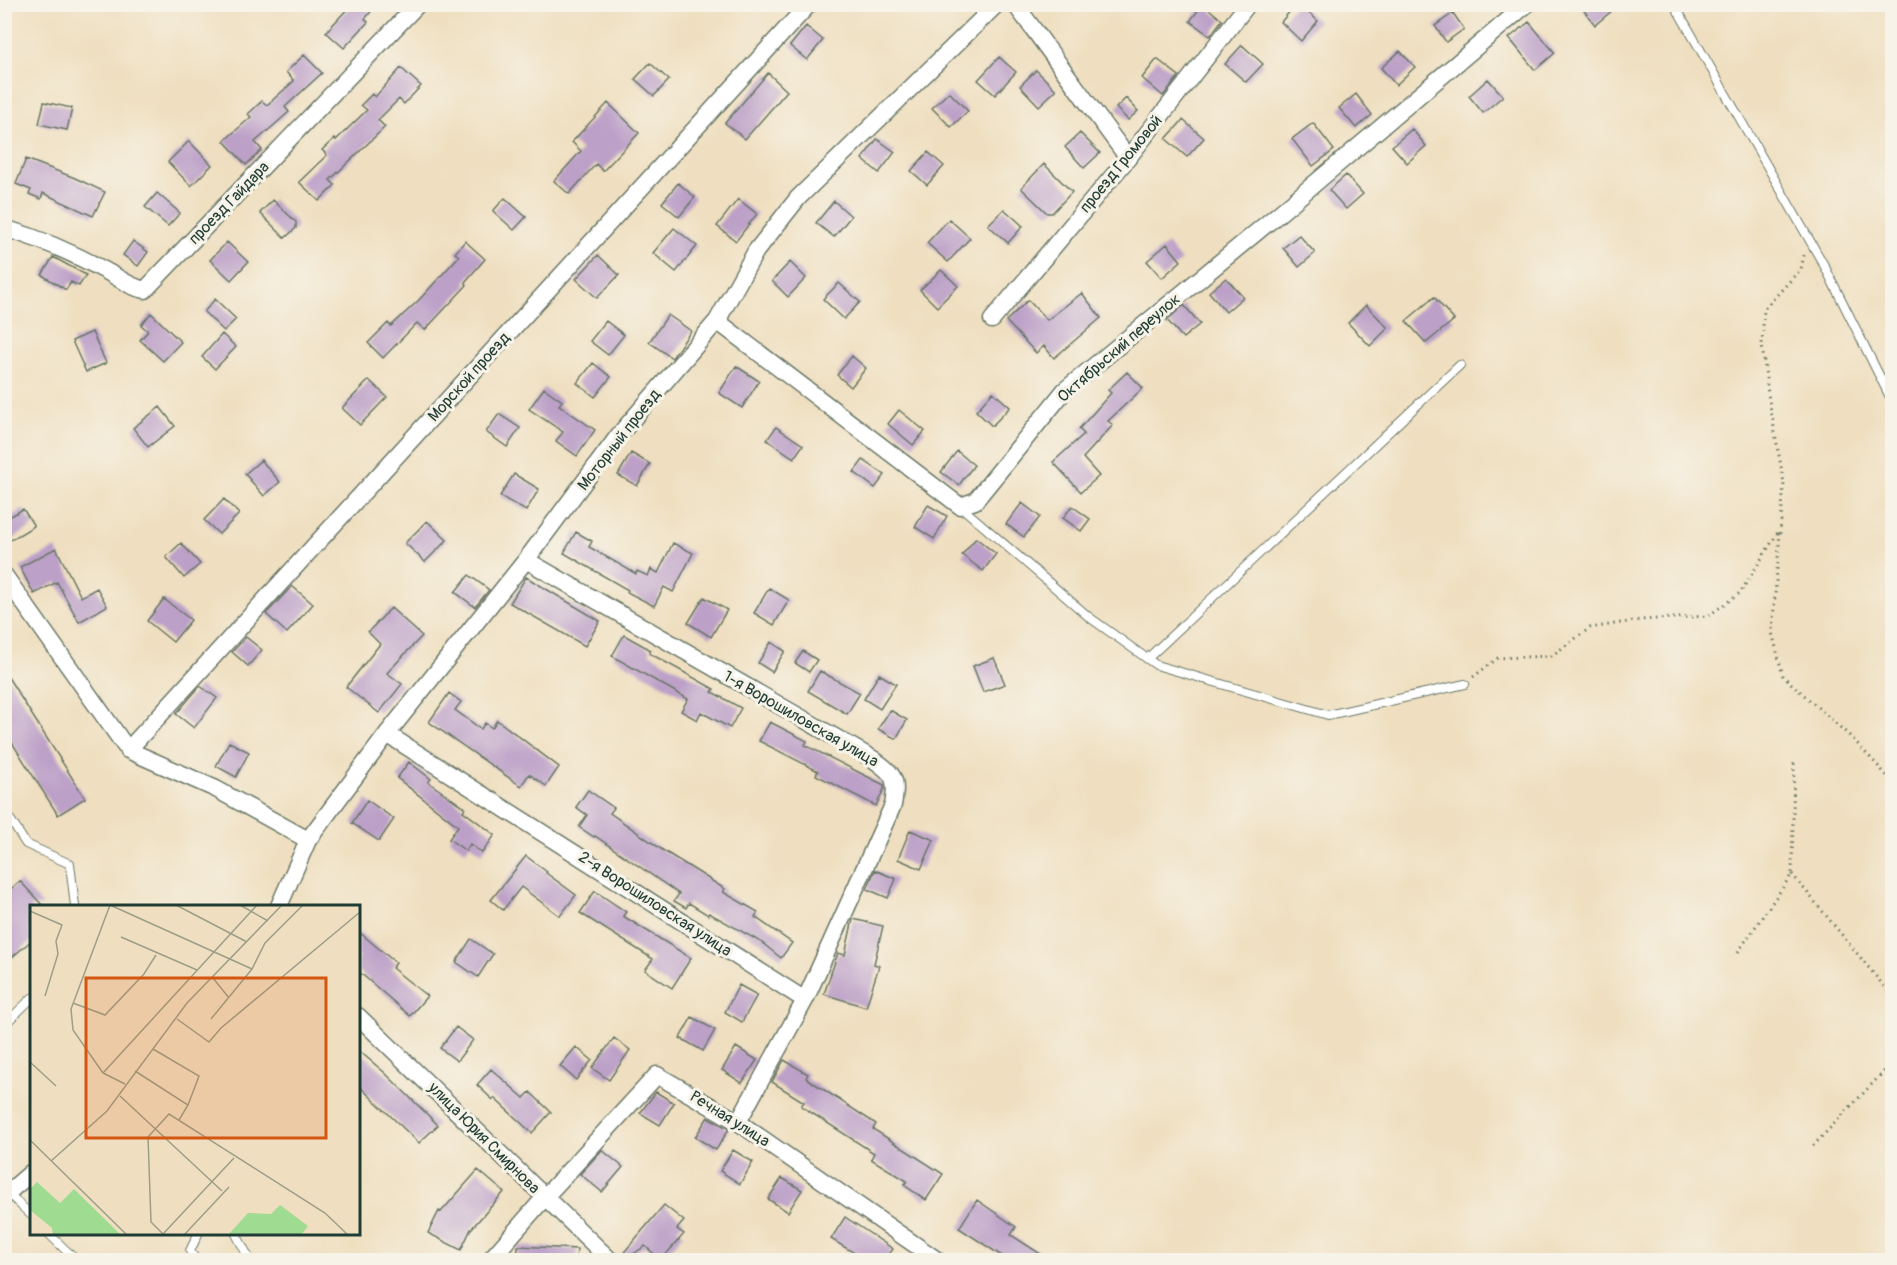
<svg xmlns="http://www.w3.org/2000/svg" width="1897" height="1265" font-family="Pangolin,sans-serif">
<rect width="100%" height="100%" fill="#f7f3e8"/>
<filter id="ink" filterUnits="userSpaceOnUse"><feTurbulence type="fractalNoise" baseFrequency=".0167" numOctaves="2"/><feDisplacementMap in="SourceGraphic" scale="12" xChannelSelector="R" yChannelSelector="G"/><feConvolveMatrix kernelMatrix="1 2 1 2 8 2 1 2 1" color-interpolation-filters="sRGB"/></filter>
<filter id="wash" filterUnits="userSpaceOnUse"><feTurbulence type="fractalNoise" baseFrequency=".008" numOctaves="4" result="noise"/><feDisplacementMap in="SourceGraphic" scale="24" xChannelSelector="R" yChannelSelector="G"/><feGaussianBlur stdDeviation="1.35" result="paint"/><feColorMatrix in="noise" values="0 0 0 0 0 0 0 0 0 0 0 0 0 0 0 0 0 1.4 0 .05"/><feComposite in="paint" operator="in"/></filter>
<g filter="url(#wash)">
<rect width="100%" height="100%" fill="#efdfc0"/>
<g id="blocks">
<path fill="#bca0c8" d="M352 4H377L365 19 368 22 344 48 326 32Z
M1203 4 1222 20 1210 36 1190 21Z
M1296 4H1299L1318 21 1301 41 1281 22Z
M1579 4H1620L1595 25Z
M1453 13 1464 29 1446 42 1435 26Z
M1529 22 1555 53 1535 70 1509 38Z
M806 26 823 40 807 60 790 46Z
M1242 45 1263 64 1246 82 1225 64Z
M1400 51 1415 67 1396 85 1381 68Z
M304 55 322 73 285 107 289 112 255 142 262 150 246 165 224 141 251 117 248 114 262 101 267 105 294 81 286 72Z
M999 57 1016 72 995 95 978 80Z
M1157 59 1179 76 1163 96 1142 78Z
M650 63 669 80 654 96 635 79Z
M401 68 421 86 404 104 399 99 378 120 385 127 330 180 335 185 319 201 299 182 327 155 322 150 334 139 336 140 367 110 361 105 372 94 375 97Z
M1036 70 1056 90 1039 106 1020 86Z
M768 73 787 91 745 139 725 123Z
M1488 79 1503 96 1483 113 1469 96Z
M949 92 968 111 951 127 932 108Z
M1356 94 1372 115 1356 128 1339 108Z
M1126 98 1138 111 1128 120 1116 108Z
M44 102 72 108 67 130 39 124Z
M608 103 639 133 603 171 596 164 569 194 554 181 581 151 572 142Z
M1183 120 1204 138 1187 157 1166 139Z
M1313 123 1334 150 1313 166 1292 139Z
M1412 129 1426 146 1407 163 1392 146Z
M1080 133 1100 153 1084 168 1065 147Z
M877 139 895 152 879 173 862 159Z
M189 141 212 165 191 186 168 162Z
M928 152 944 166 927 185 911 171Z
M26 159 75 178 105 192 93 216 43 193 41 199 29 194 31 190 16 184Z
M1044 164 1072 192 1052 213H1047L1021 188Z
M1346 175 1363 194 1346 209 1329 190Z
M678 183 695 197 679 217 662 203Z
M157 193 180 213 168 226 145 207Z
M505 198 526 217 514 230 493 211Z
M738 199 757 214 736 241 717 226Z
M273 200 296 222V228L285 238 260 213Z
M834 201 851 216 834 237 816 223Z
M1004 209 1023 226 1008 243 988 225Z
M949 219 970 238 948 262 927 243Z
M674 228 697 246 676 272 653 253Z
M1299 235 1315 253 1299 267 1283 248Z
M133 241 148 252 138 266 123 255Z
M465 241 485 259 465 282 467 285 425 330 417 323 383 358 368 343 388 323 391 326 419 300 459 256 455 253Z
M227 242 248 262 231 280 210 260Z
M1167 244 1181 261 1162 278 1147 261Z
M598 255 619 275 597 298 576 279Z
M53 257 86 275 79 286 71 282 66 290 42 275Z
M790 262 806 278 788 297 772 281Z
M941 270 958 286 937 307 920 290Z
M1226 278 1243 297 1226 312 1209 292Z
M839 283 860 302 844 319 823 299Z
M1082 293 1101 318 1054 358 1044 346 1036 353 1006 321 1028 300 1047 320Z
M1434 297 1454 320 1426 343 1406 321Z
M215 299 236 319 224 331 204 312Z
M1184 305 1200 324 1183 338 1167 320Z
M1366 305 1388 328 1370 346 1348 323Z
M151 313 181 342 163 361 140 340 148 331 141 325Z
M668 315 691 331 672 358 649 342Z
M606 321 624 335 608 355 590 341Z
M92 332 106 363 86 372 72 341Z
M222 334 236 347 215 369 202 357Z
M852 356 866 368 851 387 837 375Z
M593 363 611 377 595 397 577 383Z
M736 366 759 381 742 408 719 393Z
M1127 372 1143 388 1108 421 1113 425 1083 458 1099 476 1081 492 1053 462 1084 434 1079 429 1111 393 1108 390Z
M369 380 387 397 360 425 342 408Z
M544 388 562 401 559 405 595 430 577 456 556 441 563 432 529 409Z
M993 392 1010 407 992 426 976 411Z
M160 407 175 426 148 447 133 428Z
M899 410 925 431 913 445 888 424Z
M499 414 520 428 507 447 486 432Z
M776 427 803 445 794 458 767 440Z
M957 451 974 465 959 485 941 472Z
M631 453 650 464 637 486 618 475Z
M261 460 280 482 264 496 245 474Z
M863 460 885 475 875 488 854 472Z
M514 474 539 489 526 511 500 496Z
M224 499 239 514 219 534 204 520Z
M1022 503 1040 517 1024 537 1006 524Z
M928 505 947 516 934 539 915 527Z
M1072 506 1090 519 1081 531 1063 518Z
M23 509 34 526 4 544V520Z
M427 521 447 540 425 562 405 543Z
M576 532 592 541 589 547 636 574 637 571 648 576 651 569 658 573 673 543 693 553 673 592 664 587 654 606 627 592 628 590 564 553Z
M976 538 996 554 983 571 962 555Z
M181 543 200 564 184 578 166 557Z
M56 548 81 597 97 588 107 606 79 622 57 582 34 594 20 567Z
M469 575 489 590 475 607 455 592Z
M526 577 600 621 585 646 510 603Z
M292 586 313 604 287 633 266 614Z
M769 588 789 600 774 625 754 613Z
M704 597 727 610 711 637 688 623Z
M164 599 191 620 173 642 147 621Z
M391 608 422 636 387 673 402 684 379 713 346 687 380 644 368 632Z
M624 635 651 650 649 653 714 689 712 692 741 708 730 728 701 712 697 720 681 711 688 699 612 656Z
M246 637 262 650 248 666 232 652Z
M771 642 785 651 772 672 758 663Z
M803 651 817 660 809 672 795 663Z
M994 658 1005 684 983 692 973 666Z
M4 671 85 798 58 815 4 730Z
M820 671 860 693 847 714 808 691Z
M879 674 896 684 880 709 864 699Z
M200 686 217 698 194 728 176 714Z
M449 693 461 702 455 710 481 729 485 723 492 728 497 720 559 767 546 786 529 774 521 786 429 722Z
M890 710 907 720 896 739 878 729Z
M770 722 807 741 805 745 884 785V789L876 806 816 775 818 771 759 741Z
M229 742 249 752 236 777 216 766Z
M409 762 431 779 428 782 465 808 463 811 495 835 482 853 470 844 466 851 449 839 458 826 397 778Z
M588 790 614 808 610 813 664 851 725 889 723 892 758 912 755 917 792 943 781 958 761 942 709 913 708 915 689 903 686 908 674 901 679 894 595 836 594 837 579 827 587 815 576 807Z
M367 800 394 819 379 841 352 823Z
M910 830 934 840 921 869 898 859Z
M526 856 547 872 546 873 576 895 560 916 521 887 503 910 491 900Z
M875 870 896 879 888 898 867 889Z
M20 881 43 906H32V940L4 964V895Z
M595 891 626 912 623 916 691 958 672 988 645 970 653 959 580 913Z
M853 919 883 926 874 964 879 966 866 1007 824 994 838 953 845 955Z
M358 931 396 963 392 968 427 996 410 1016 358 971Z
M471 939 493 954 478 977 456 962Z
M739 985 757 995 742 1022 725 1012Z
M692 1017 715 1030 703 1051 680 1038Z
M456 1027 473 1040 457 1061 440 1048Z
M614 1038 630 1050 609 1080 592 1068Z
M576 1047 592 1060 576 1080 560 1066Z
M736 1047 757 1060 742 1083 722 1070Z
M358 1050 384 1072 438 1125 419 1143 358 1085Z
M784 1060 808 1074 806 1078 876 1124 873 1129 943 1174 926 1200 904 1185 907 1181 871 1159 874 1153 801 1106 804 1102 772 1082Z
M491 1069 524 1098 530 1092 551 1112 532 1133 494 1098 493 1100 477 1085Z
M656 1092 674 1103 660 1125 640 1113Z
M708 1117 729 1129 716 1150 695 1137Z
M602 1150 623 1167 602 1192 580 1174Z
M733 1150 753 1162 740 1184 720 1171Z
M478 1170 504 1192 471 1229 461 1250 428 1233 439 1211 441 1212Z
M782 1178 802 1190 788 1212 768 1199Z
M977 1200 1016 1227 1011 1235 1050 1260H1008L959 1228Z
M664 1205 684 1221 677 1229 684 1234 661 1260 645 1246 625 1260H620V1257Z
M845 1217 893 1249 885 1260H866L831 1239Z
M518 1246 577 1249 576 1260H517Z"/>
</g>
</g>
<g filter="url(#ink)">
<use href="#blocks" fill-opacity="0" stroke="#687665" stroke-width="1.5"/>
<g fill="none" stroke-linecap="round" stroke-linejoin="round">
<g stroke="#687665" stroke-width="10">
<path id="service" d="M1674 4 1825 267 1892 401
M960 506 1089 617 1156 665 1328 715 1465 684
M1147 659 1460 365
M4 810 26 844 70 864 75 906
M4 1025 32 998
M8 1193 32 1216
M49 1234 76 1260
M236 1234 250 1260
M196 1260 190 1251 198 1234"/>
</g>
<g stroke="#687665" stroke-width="19">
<path id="minor" d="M1015 4 1128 158
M4 228C38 238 73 253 104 270 118 277 129 287 145 290L418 4
M992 320 1128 158 1248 4
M717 321 960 506 975 501 1065 390 1281 212 1527 4
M526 560 873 759C894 774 898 778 893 805L805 1000
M4 575 128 750
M387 734 805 1000 738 1122
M128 750 809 4
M128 750 216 789 308 840
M279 906 308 840 387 734 526 560 619 435 717 321 756 251 798 198 997 4
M358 1016 610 1260
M4 1196 32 1172
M490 1260 545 1197 657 1075 738 1122 937 1260"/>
</g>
<path stroke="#687665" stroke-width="3" stroke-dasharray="1.5 4.5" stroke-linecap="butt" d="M1804 255 1801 269 1764 309 1762 345 1768 394 1784 483 1772 632 1783 676 1853 739 1892 781
M1473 677 1498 658 1551 656 1590 628 1640 620 1708 616 1740 593 1780 529
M1792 874 1892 996
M1738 952 1792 874 1794 762
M1813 1146 1892 1063"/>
<use href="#service" stroke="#fff" stroke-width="8"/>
<use href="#minor" stroke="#fff" stroke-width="16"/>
</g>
</g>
<g text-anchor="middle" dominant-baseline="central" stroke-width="6" stroke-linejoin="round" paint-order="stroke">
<g font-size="16" fill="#1f3d34" stroke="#f7f3e8">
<text transform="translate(1121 164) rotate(-51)">проезд Громовой</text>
<text transform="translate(229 203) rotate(-46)">проезд Гайдара</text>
<text transform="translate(1119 348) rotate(-41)">Октябрьский переулок</text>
<text transform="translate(469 377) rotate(-48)">Морской проезд</text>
<text transform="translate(619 440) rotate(-52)">Моторный проезд</text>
<text transform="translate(801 719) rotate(30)">1-я Ворошиловская улица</text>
<text transform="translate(655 904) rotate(33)">2-я Ворошиловская улица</text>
<text transform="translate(730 1119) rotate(32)">Речная улица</text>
<text transform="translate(484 1138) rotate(45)">улица Юрия Смирнова</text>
</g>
</g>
<g transform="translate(30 905)">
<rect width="330" height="330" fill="#efdfc0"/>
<path d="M7 277 30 298 44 284 91 330H23L22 323 0 305V284ZM250 300 278 321 271 330H198L218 308 241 309Z" fill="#9fdb90"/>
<path fill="none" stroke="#9c9e88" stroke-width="1.5" d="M80 0 222 64M146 0 217 37M210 0 238 16M0 6 32 20 26 36 28 49 15 91M91 32 167 65M183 73 199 93M43 98 75 110 114 69 126 50M147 114 179 137 191 123 330 7M181 114 222 64 235 38 273 0M123 144 169 171 158 200M0 157 26 181M105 166 158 200 149 215M73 168 227 0M73 168 43 125 41 104 80 0M73 168 95 179M90 191 192 286M0 235 97 330M21 256 77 206 157 98 252 0M133 329 121 317 118 232 139 209 295 308 318 330M133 329 204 253M154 330 199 282"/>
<path fill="#d45610" fill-opacity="0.15" stroke="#d45610" stroke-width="3" d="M56 73H296V233H56Z"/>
<rect width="330" height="330" fill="none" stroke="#1f3d34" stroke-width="3"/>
</g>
<rect width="1897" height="1265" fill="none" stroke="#f7f3e8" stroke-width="24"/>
</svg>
